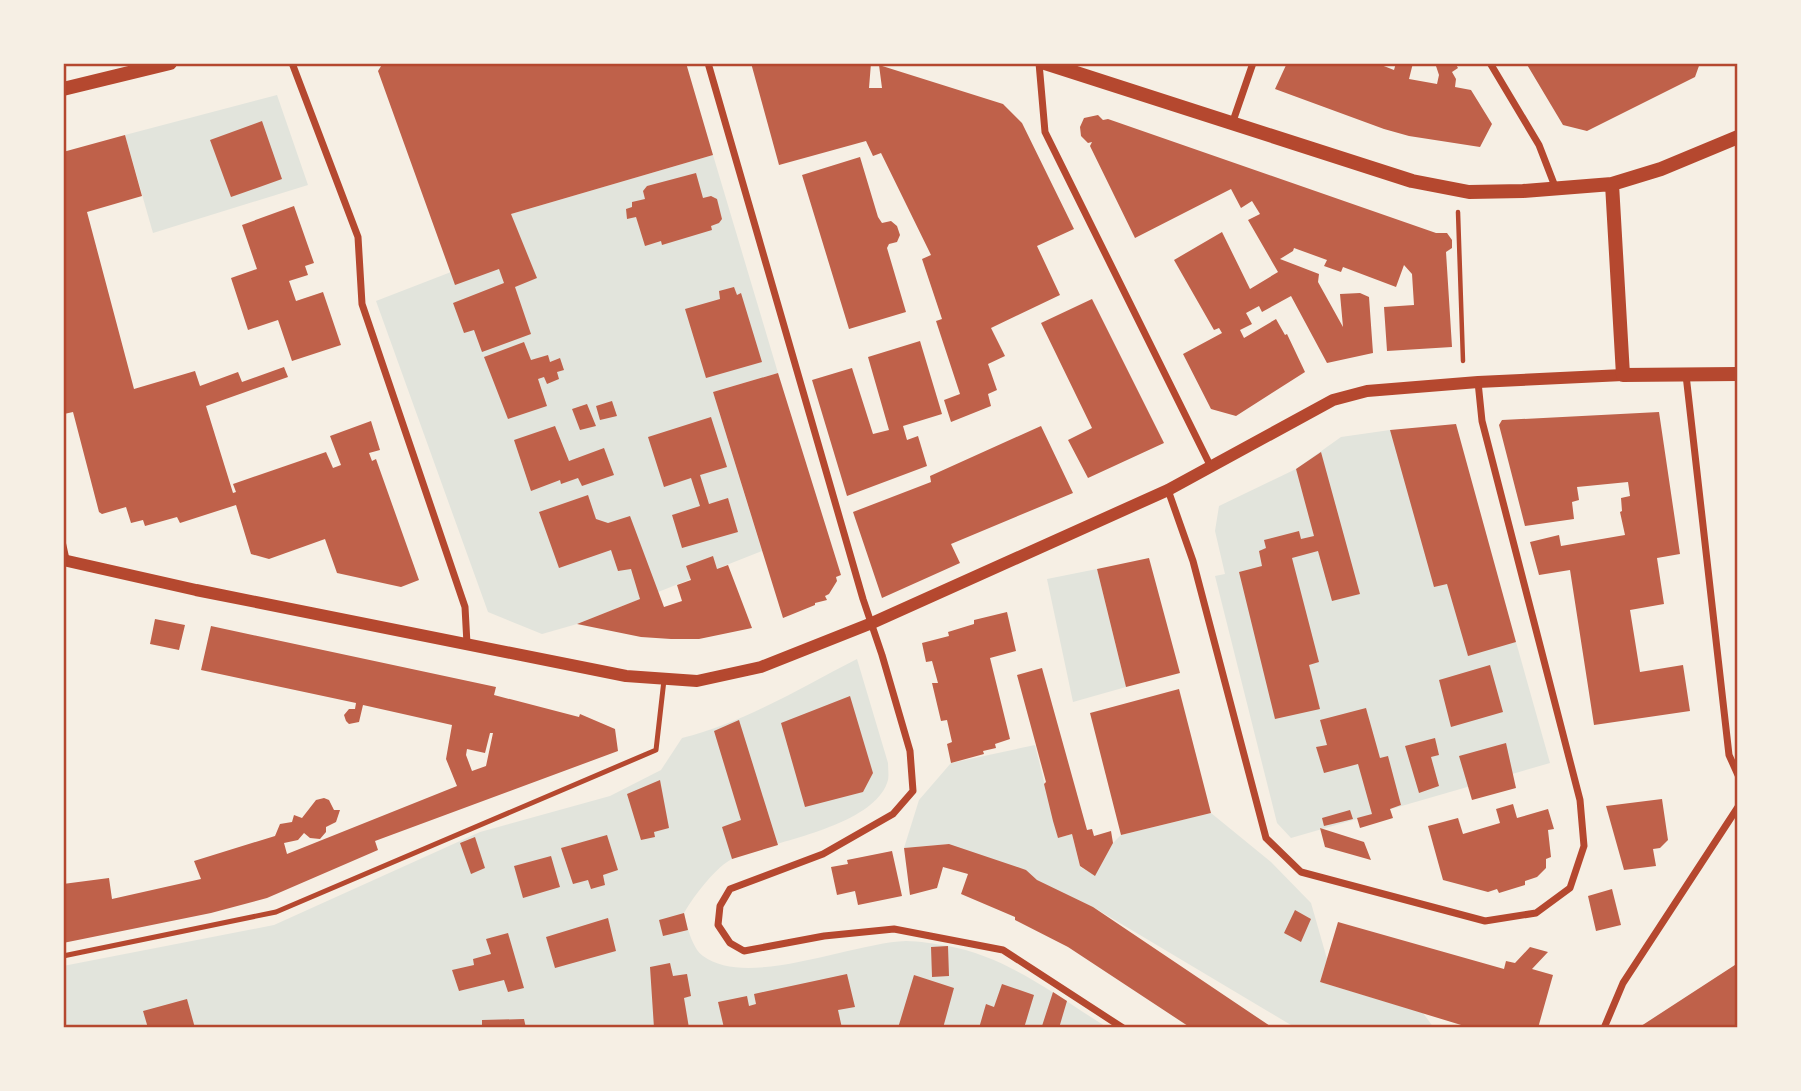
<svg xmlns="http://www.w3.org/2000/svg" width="1801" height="1091" font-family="Jost,sans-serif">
<rect width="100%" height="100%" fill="#f6efe4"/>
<path fill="#e2e4dc" d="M277 95 308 185 153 233 125 135Z
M713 155 778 373 713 392 762 551 577 624 542 634 488 612 376 301 451 272 511 214Z
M1390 430 1516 642 1550 763 1291 838 1277 823 1215 576 1225 574 1215 531 1219 506 1296 469 1341 437Z
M1097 569 1126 687 1073 702 1047 579Z
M857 659 888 763C888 768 889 775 888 780 875 827 773 841 734 858 716 866 694 896 684 913 687 926 692 948 703 956 748 989 851 943 906 941 919 941 935 944 948 946 1008 957 1057 996 1108 1028H63V966L274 925 480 832 610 796 661 770 682 738C744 723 800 688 857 659Z
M1035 745 1058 838 1072 834 1080 867 1095 875 1113 843 1121 835 1211 813 1271 862 1311 903 1327 959 1320 982 1423 1013 1434 1028H1296L1093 907 949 844 904 848 919 800 951 763Z"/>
<path fill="#bf614a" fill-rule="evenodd" d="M383 63H686L713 155 511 214 537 278 515 287 531 334 482 352 474 330 464 333 453 303 504 283 499 269 455 285 378 71Z
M751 63H871L869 88H882L879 65 1003 104 1022 123 1074 229 1037 246 1060 295 991 328 1005 356 988 364 997 390 988 394 991 406 951 422 944 400 960 394 936 321 942 319 922 259 931 255 881 153 873 156 866 141 779 165Z
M1287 63H1376L1394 70 1396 63H1413L1409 79 1437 84 1439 75 1435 63H1455L1458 68 1452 72 1456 79 1455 87 1471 90 1492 124 1480 147 1409 136 1384 129 1275 89Z
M1526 63H1700L1695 77 1587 131 1563 125Z
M1098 115 1103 120 1108 119 1436 233H1447L1452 240V248L1446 252 1452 347 1387 351 1384 307 1414 305 1412 274 1404 265 1396 287 1343 267 1341 272 1324 266 1327 260 1294 248 1293 251 1280 259 1319 274 1318 282 1343 327 1340 294 1360 293 1369 297 1373 353 1327 363 1291 296 1262 312 1259 306 1246 313 1252 324 1240 330 1244 338 1276 319 1285 335 1287 334 1305 372 1236 416 1211 409 1183 354 1222 333 1219 328 1214 330 1174 260 1222 232 1250 289 1278 272 1248 220 1260 214 1252 201 1241 208 1231 189 1135 238 1090 146 1092 142 1088 143 1081 136 1080 127 1084 118Z
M262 121 282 179 231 197 210 140Z
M125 135 142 196 87 212 134 389 195 371 200 386 238 372 242 382 284 367 288 377 206 406 233 493 236 492 233 484 326 452 333 468 341 465 330 436 371 421 380 450 369 453 372 461 376 459 419 580 401 587 337 573 325 539 269 559 251 554 236 505 180 523 177 517 145 526 143 520 131 523 126 507 102 514 99 512 73 412 64 414 63 408V152Z
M860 157 878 217 882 223 891 221 897 226 900 235 897 242 889 244 887 248 906 312 849 329 802 175Z
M696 173 703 198 711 196 717 199 722 219 719 223 711 226 712 230 662 245 661 241 645 246 636 217 627 219 626 209 632 207V202L645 199 643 191 647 186Z
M294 206 314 263 305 266 308 275 289 281 296 301 323 292 341 345 292 361 278 320 248 330 231 278 257 269 242 225Z
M734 287 737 295 741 293 762 362 706 378 685 309 720 299 719 291Z
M1092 299 1164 443 1088 478 1068 440 1092 428 1041 323Z
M920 341 942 414 903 426 907 440 918 436 927 466 847 496 812 380 852 368 873 434 889 430 868 357Z
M524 342 531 360 548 355 550 362 560 358 564 370 557 372 559 379 547 384 544 377 538 379 547 406 508 419 484 357Z
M778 373 841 575 836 577 837 581 829 594 825 596 827 600 815 603V605L783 618 713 392Z
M612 401 617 416 600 420 596 406Z
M587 404 596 426 580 430 572 409Z
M1659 412 1680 554 1657 558 1664 604 1630 610 1640 672 1683 665 1690 711 1594 725 1570 570 1539 575 1530 542 1559 535 1561 546 1625 535 1620 512 1622 511 1621 498 1630 496 1628 482 1577 487 1579 500 1572 502 1574 519 1525 526 1499 425 1502 420Z
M711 417 727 467 700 475 709 504 728 498 738 532 682 548 672 515 700 506 691 478 664 487 648 437Z
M1456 424 1516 642 1468 656 1447 584 1434 587 1390 430Z
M555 426 569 461 604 448 614 475 582 486 578 478 561 484 560 480 531 491 514 440Z
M1041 426 1073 493 951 544 960 563 882 598 853 512 931 482 930 476Z
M1321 452 1360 594 1332 601 1318 551 1292 558 1319 662 1309 665 1320 709 1275 719 1239 572 1262 566 1259 551 1266 548 1264 540 1299 531 1301 539 1314 536 1296 469Z
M588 495 596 519 608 523 630 516 664 607 682 601 677 585 691 580 686 566 713 556 717 569 728 565 752 628 699 639H671L641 637 577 624 640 599 631 569 618 571 611 550 559 568 539 512Z
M1149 558 1180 673 1126 687 1097 569Z
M1007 612 1016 651 990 658 1010 739 995 744 996 748 983 751 984 754 951 763 947 744 952 742 947 720 941 721 932 683H938L932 661 926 662 922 643 949 636 948 632 974 624V620Z
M155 619 185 625 179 650 150 644Z
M211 626 496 687 494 695 579 717 580 714 615 729 618 751 375 841 378 850 267 898 211 913 63 943V884L109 878 112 899 201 879 194 861 275 836 280 824 292 822 294 815 302 818 316 800 324 798 329 800 334 810H340L336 822 326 827V832L320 839 310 838 304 833 298 840 284 843 287 854 457 786 446 759 452 725 363 705 359 722 349 724 346 721 344 715 349 709H355L356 703 201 670ZM490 733H493L486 766 472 771 466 755 467 749 485 753Z
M1490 665 1503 712 1451 727 1439 680Z
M1042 668 1087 830 1092 829 1094 836 1111 831 1113 843 1095 876 1080 866 1072 834 1058 838 1053 821 1044 784 1046 782 1017 675Z
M1179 689 1211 813 1121 835 1090 713Z
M850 696 873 773 863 792 805 807 781 723Z
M1366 708 1380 758 1388 756 1401 805 1390 809 1393 818 1360 828 1357 818 1372 814 1358 764 1324 773 1316 747 1327 745 1320 720Z
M739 720 778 845 732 859 722 827 741 820 714 731Z
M1435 738 1439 755 1431 757 1439 786 1419 793 1405 746Z
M1506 743 1516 788 1472 800 1459 756Z
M660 780 669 828 654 832 655 837 641 840 627 794Z
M1662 799 1668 840 1660 848 1653 849 1656 866 1624 870 1606 806Z
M1513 804 1517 818 1548 809 1554 829 1548 830 1551 857 1546 859V868L1537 877 1525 881V885L1499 893 1497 889 1488 892 1443 880 1428 826 1458 818 1463 834 1500 823 1496 809Z
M1350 810 1353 819 1324 826 1322 818Z
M1320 828 1364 842 1371 860 1325 847Z
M607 835 618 870 603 875 605 885 591 889 588 880 573 884 561 848Z
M475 837 485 868 471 874 460 843Z
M949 844 1026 870 1037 880 1093 907 1273 1028H1191L1068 947 1015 920V917L961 894 968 874 943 867 937 888 910 895 904 848Z
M892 851 902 896 858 905 855 891 837 895 831 867 848 864 847 860Z
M551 856 560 887 523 898 514 866Z
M1612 889 1621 925 1596 931 1588 896Z
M1295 910 1311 919 1301 942 1284 933Z
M684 913 688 930 663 936 659 920Z
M608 918 616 951 555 968 546 937Z
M1338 922 1504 969 1506 961 1515 963 1530 947 1548 952 1532 969 1553 975 1538 1028H1471L1320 982Z
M508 933 524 988 508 992 504 980 459 991 452 970 474 965 473 959 491 954 486 939Z
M948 946 949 976 932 977 931 947Z
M670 963 673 976 687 974 691 996 684 998 689 1028H654L650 967Z
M1738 963V1028H1638Z
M847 974 855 1007 838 1010 842 1028H724L718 1002 747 996 749 1006 756 1004 754 994Z
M914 975 954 988 943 1028H898Z
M1002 984 1034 995 1024 1028H979L986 1004 994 1007Z
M1053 992 1067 1001 1059 1028 1042 1026Z
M187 999 195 1028H148L143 1011Z
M524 1019 526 1028H482V1020Z"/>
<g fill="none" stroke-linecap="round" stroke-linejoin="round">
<path stroke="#b5482f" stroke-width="4.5" d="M1458 212 1463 361"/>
<path stroke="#b5482f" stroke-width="5" d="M63 541 67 559
M63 956 276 912 656 750 664 680"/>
<path stroke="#b5482f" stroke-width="7" d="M292 63 358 237 362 304 465 607 467 644
M708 63 863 599 882 655 910 751 913 791 893 814 823 854 730 889 720 906 718 925 730 943 744 951 824 936 894 929 1003 950 1123 1028
M1039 63 1045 132 1211 467
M1490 63 1539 145 1556 189
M1232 124 1253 63
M1686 375 1729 755 1738 775
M1168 490 1193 561 1266 838 1301 872 1485 921 1536 913 1570 888 1584 846 1580 800 1482 421 1478 382
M1604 1028 1623 983 1738 807"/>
<path stroke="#b5482f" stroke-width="12" d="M63 560 196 590 626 676 697 681 761 667 872 623 1168 490 1333 400 1367 391 1478 382 1623 375"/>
<path stroke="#b5482f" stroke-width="14" d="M1045 63 1412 181 1469 192 1523 191 1612 184 1661 169 1738 137
M63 89 170 63
M1612 184 1623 375 1738 374"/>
</g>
<rect width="1801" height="1091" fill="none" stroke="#f6efe4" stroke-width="130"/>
<rect x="65" y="65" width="1671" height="961" fill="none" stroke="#b5482f" stroke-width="2.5"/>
</svg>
